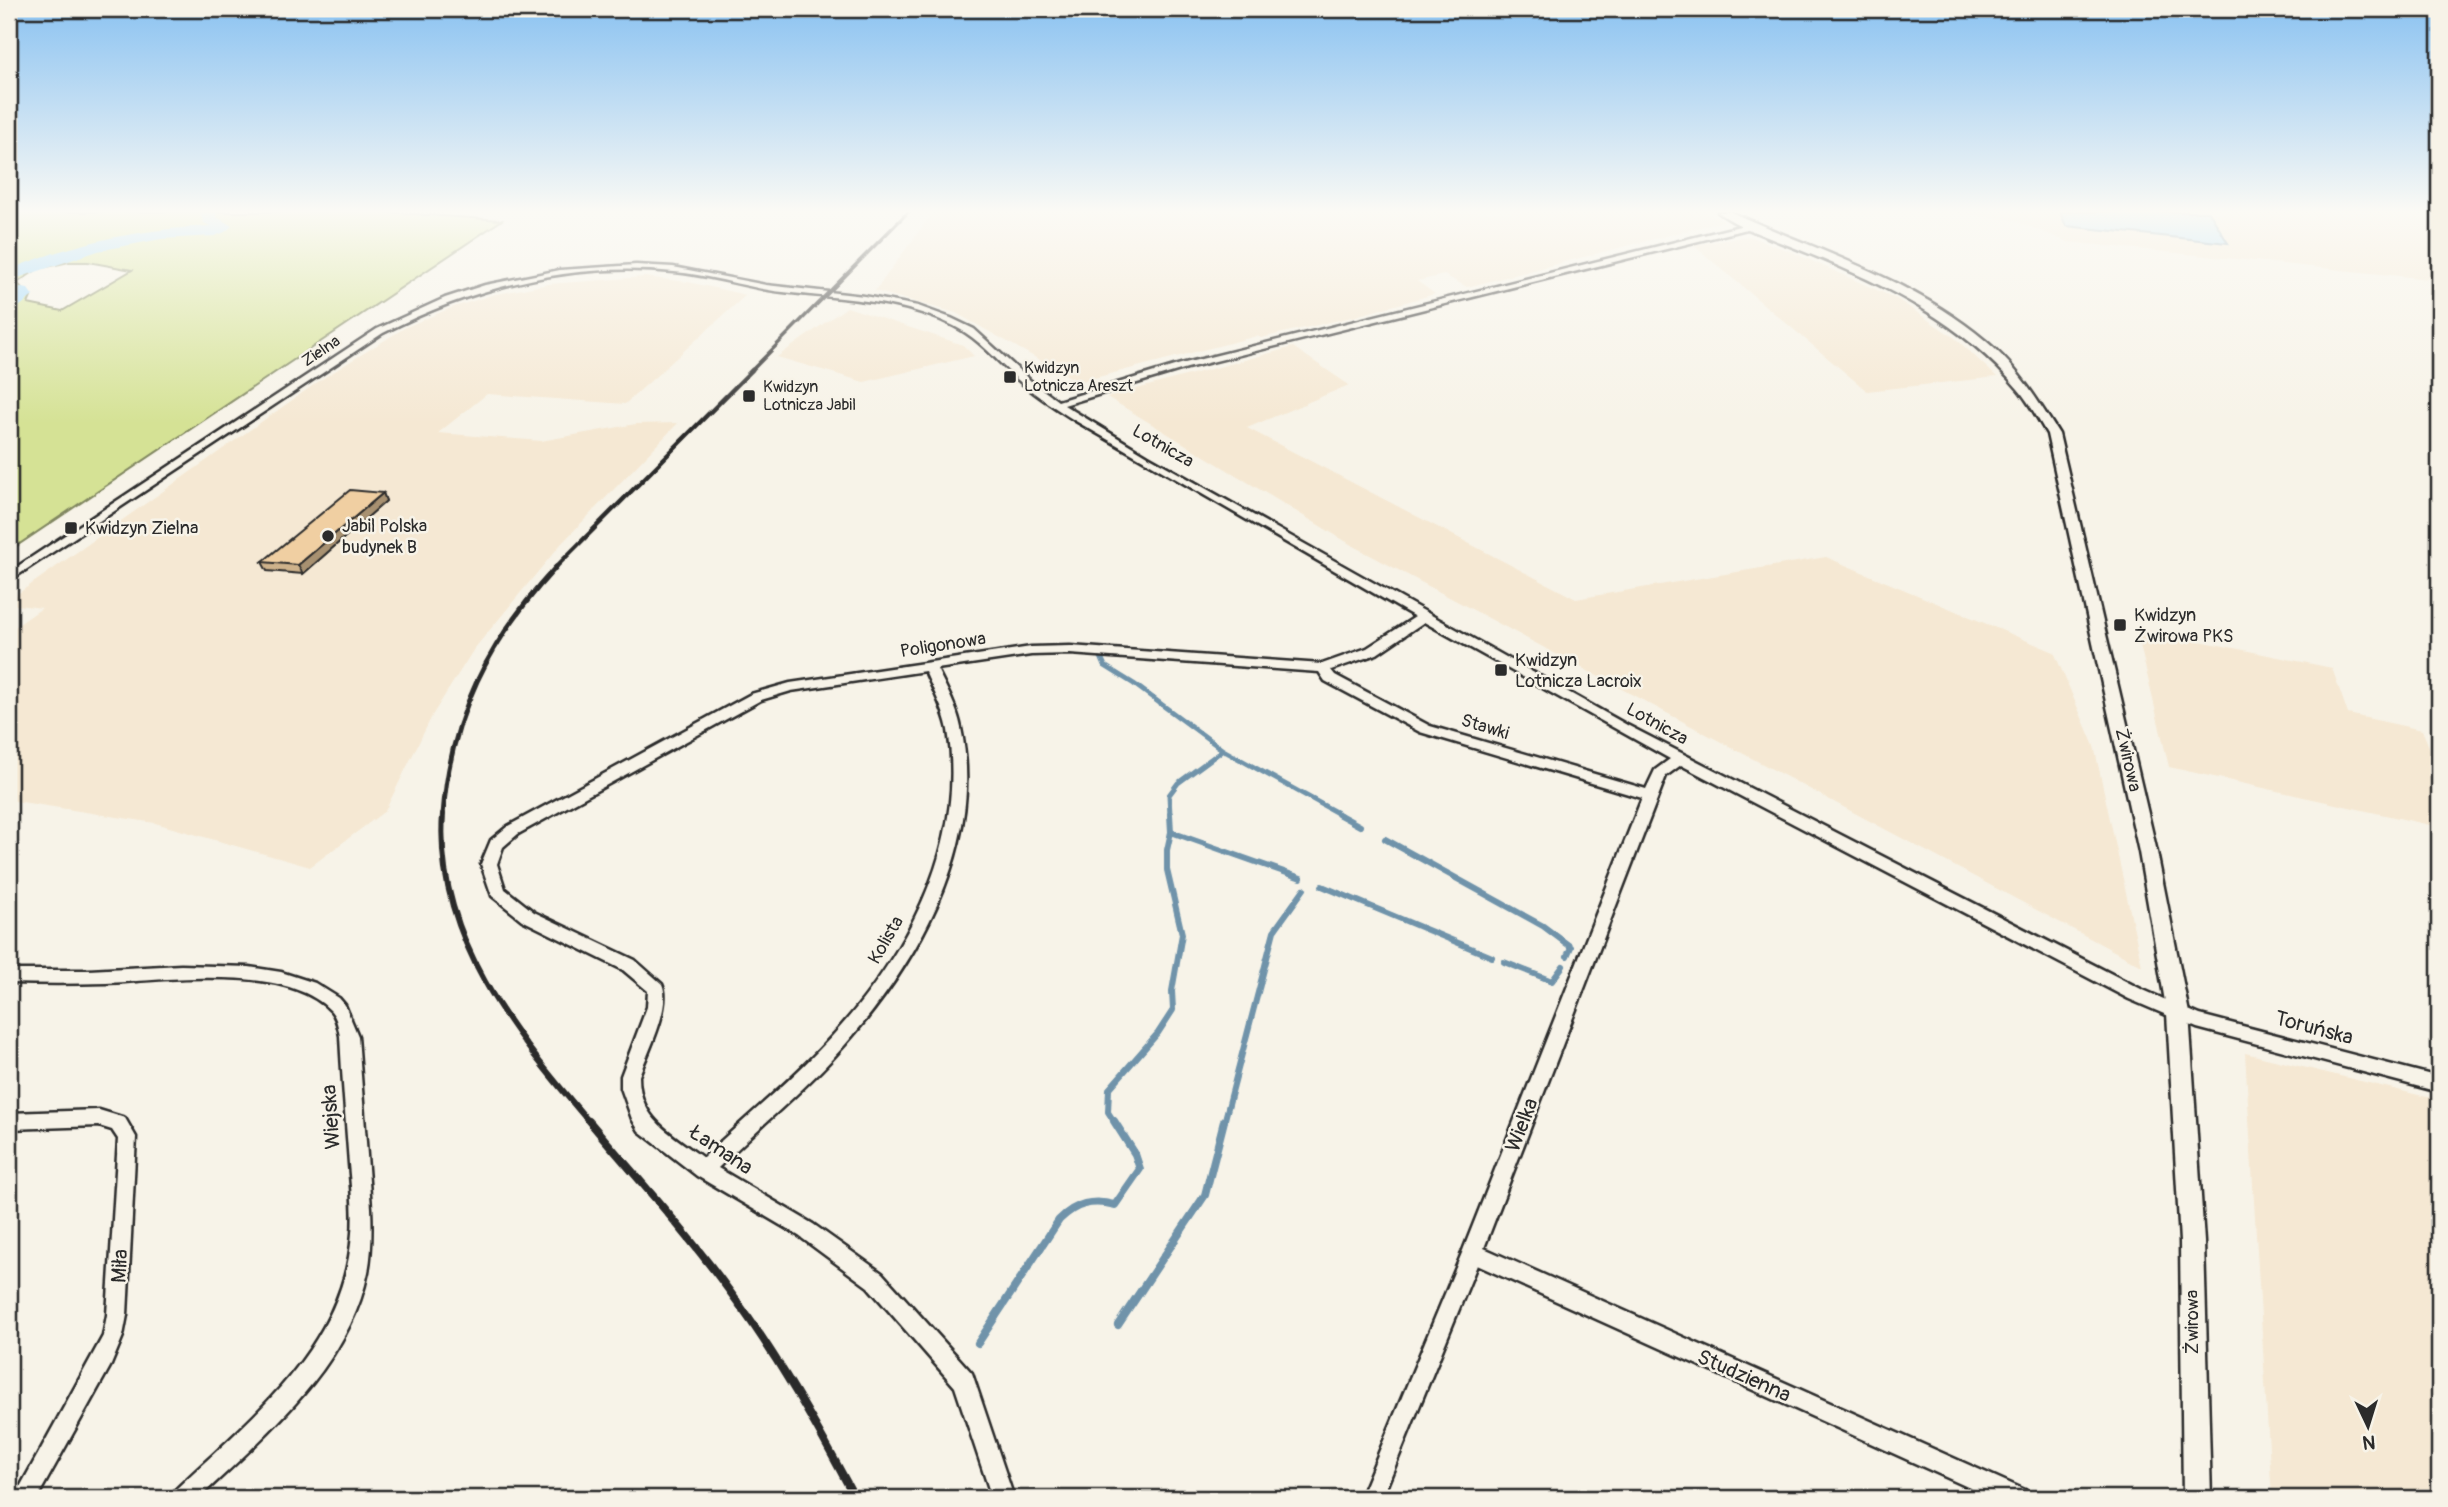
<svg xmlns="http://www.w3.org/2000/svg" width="2448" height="1507" font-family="Pangolin,sans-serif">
<rect width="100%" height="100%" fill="#f7f3e8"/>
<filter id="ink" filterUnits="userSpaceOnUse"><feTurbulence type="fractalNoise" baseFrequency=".0143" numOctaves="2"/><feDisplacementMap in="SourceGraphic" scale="14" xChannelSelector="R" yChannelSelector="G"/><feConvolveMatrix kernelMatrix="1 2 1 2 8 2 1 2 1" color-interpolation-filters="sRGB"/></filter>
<g filter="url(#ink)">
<path fill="#f5e8d3" d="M933 212H1703L1724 221 1467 287 1444 275 1417 281 1435 294 1352 317 1261 338 1257 336 1079 382 956 313 875 291Z
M1956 212H2439V280L2068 242 2016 221Z
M1749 236 1792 252 1897 299 1955 338 1997 377 1867 391 1693 245Z
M644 277 688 282 746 295 625 404 487 394 438 433 541 441 636 424 678 423 561 544 474 649 433 714 385 811 310 867 155 823 9 800V631L42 608 9 604V600L322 379 406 327 451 308 492 295 548 284Z
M847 307 963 345 974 356 864 382 777 357Z
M1293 347 1349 385 1247 428 1576 599 1826 557 2054 652 2094 746 2142 966 1355 547 1107 397Z
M2136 628 2332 668 2348 714 2422 730 2439 770V827L2169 767Z
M2245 1053 2439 1100V1498H2272Z"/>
<path fill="#d5e295" stroke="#808660" stroke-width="2" fill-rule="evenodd" d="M9 212H383L502 220 9 551V220L19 214ZM69 262H88L132 270 62 311 28 304 31 297 17 283 38 269Z"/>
<path fill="#9dd8fe" stroke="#6f93aa" stroke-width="2" d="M2060 212H2209L2228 243 2066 226Z"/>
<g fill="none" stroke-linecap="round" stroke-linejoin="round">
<path stroke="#6f93aa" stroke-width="5" d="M1101 657 1105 666 1134 684 1223 750 1341 815
M1170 815 1169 795 1178 783 1223 750"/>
<path stroke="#6f93aa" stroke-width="6" d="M1170 814 1171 832 1301 878
M1338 814 1360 826
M1385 839 1543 926 1571 947 1567 956
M1322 886 1492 957
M1504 962 1552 981 1563 966
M1115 1123 1108 1112 1109 1089 1158 1033 1173 1010 1172 991 1182 934 1167 870V850L1171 832
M1224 1123 1274 931 1304 889"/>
<path stroke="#6f93aa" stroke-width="8" d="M1118 1325 1205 1195 1224 1121
M978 1343 1059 1220C1076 1203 1092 1199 1115 1205L1140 1169 1135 1154 1114 1121"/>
<path fill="#9dd8fe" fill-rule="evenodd" d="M200 212H216L217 217 232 226 225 232 215 236 161 239 98 251 9 281V270C74 242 141 229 211 226L204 223Z
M22 288 28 289 33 296 16 309 9 310V290Z"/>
<g stroke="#2b2b2b" stroke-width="5">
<path id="minor" d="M1752 223H1755V227L1187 368 1064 405 1148 456 1627 725 2141 989 2200 1015 2439 1077V1092L2197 1028 2129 999 1681 765 1666 776 1484 1248 2025 1490 2028 1498H1992L1477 1265 1382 1498H1360L1462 1253 1642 798 1420 732 1325 681 1319 672 1070 654 1031 655 937 669C946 688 957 707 961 728 987 849 912 973 833 1058 797 1097 755 1130 718 1168L813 1224 882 1273 972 1373 1014 1498H992L955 1387 868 1287 799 1236 697 1176 639 1131 632 1119 621 1088V1076L647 1007 648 991 623 970 522 920 492 896 481 864 491 840 508 826 751 694 790 683 1031 647 1070 646 1322 664 1367 648 1415 617 1074 420C1055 408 1035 395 1018 380 997 361 980 339 954 326 901 299 840 299 783 292 747 288 711 275 674 272 573 261 473 287 383 333L9 581V572L377 329 445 298 485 285 560 270 636 265 673 267 766 285 864 296 918 306 951 318 974 329 1031 381 1058 401 1181 364ZM1424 622 1670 759 1655 770 1646 789 1430 726 1335 675 1331 670 1377 654ZM925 671C933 690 944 709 948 730 968 849 900 967 820 1049 783 1088 741 1121 703 1158 672 1134 639 1120 639 1076 647 1054 672 1006 662 984L635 960 534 912 505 889 497 864 503 847 518 834 761 700 791 691Z
M181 965 249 967 281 972 315 983 339 998 345 1005 358 1036 371 1208C372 1229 372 1251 368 1272 349 1367 265 1435 199 1498H172L175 1490C252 1417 344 1347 352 1233 354 1211 351 1187 349 1164 346 1121 342 1079 340 1036 338 1027 337 1018 331 1011 287 963 165 980 106 983 74 984 41 984 9 983V970H89Z
M99 1110 125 1118 136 1137 127 1315 123 1336 111 1365 37 1498H14L103 1336 107 1315 118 1139 112 1130 99 1126 9 1129V1113Z"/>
</g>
<g stroke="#2b2b2b" stroke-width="5">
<path id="tertiary" d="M1718 212H1731C1820 252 1922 282 1995 349 2022 374 2040 404 2059 434L2157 852 2189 1013 2204 1242 2211 1498H2183L2180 1242 2167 1013 2139 852 2047 434C2038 419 2029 402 2018 389 1963 323 1888 286 1810 254 1780 241 1744 231 1718 212Z"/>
</g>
<use href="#minor" fill="#f7f3e8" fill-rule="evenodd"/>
<use href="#tertiary" fill="#f7f3e8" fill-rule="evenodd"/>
<path stroke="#2b2b2b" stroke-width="3.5" d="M751 371 908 212"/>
<path stroke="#2b2b2b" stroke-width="4.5" d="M554 569 752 370"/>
<path stroke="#2b2b2b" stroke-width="5" d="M443 815C450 716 489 640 556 567"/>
<path stroke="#2b2b2b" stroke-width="6" d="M443 814C434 937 515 1035 590 1123"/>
<path stroke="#2b2b2b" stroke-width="8" d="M589 1121C636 1177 685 1230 728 1289 777 1355 817 1426 855 1498"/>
</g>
<path fill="#ceb28b" stroke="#2b2b2b" stroke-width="2" d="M383 493 386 501 303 574 267 571 262 562Z"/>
<path fill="#a89171" stroke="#2b2b2b" stroke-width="2" d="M383 493 386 501 303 574 298 565Z"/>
<path fill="#f0cfa2" stroke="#2b2b2b" stroke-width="2" d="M350 490 383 493 298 565 262 562Z"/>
</g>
<linearGradient id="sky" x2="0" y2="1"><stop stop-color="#8ac2f1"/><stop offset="0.5" stop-color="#fbfaf5"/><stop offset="1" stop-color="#fbfaf5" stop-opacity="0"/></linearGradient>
<rect width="2448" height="423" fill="url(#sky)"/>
<g fill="#2b2b2b" stroke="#f7f3e8" stroke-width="2.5">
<rect x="1003" y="370" width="14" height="14" rx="3.5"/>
<rect x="742" y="389" width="14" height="14" rx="3.5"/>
<rect x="64" y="521" width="14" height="14" rx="3.5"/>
<circle cx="328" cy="536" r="7"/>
<rect x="2113" y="618" width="14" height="14" rx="3.5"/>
<rect x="1494" y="663" width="14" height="14" rx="3.5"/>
</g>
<g text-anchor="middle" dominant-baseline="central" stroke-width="5" stroke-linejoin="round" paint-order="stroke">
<g font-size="16" fill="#2b2b2b" stroke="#f7f3e8">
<text transform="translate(321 351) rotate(-34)">Zielna</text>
</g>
<g font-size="16" fill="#2b2b2b" stroke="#f7f3e8" text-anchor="start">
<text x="1024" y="368">Kwidzyn<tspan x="1024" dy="18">Lotnicza Areszt</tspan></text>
<text x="763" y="387">Kwidzyn<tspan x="763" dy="18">Lotnicza Jabil</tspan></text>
</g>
<g font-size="18" fill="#2b2b2b" stroke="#f7f3e8">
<text transform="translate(1163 446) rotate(30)">Lotnicza</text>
<text transform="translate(943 645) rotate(-9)">Poligonowa</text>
<text transform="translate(1657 724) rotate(29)">Lotnicza</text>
<text transform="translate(1485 727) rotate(17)">Stawki</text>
<text transform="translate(2128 760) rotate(77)">Żwirowa</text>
<text transform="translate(886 940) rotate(-60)">Kolista</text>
<text transform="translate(2192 1322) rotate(-90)">Żwirowa</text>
</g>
<g font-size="18" fill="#2b2b2b" stroke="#f7f3e8" text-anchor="start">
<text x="342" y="526">Jabil Polska<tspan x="342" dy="21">budynek B</tspan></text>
<text x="85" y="528">Kwidzyn Zielna</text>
<text x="2134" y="615">Kwidzyn<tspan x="2134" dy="21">Żwirowa PKS</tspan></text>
<text x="1515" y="660">Kwidzyn<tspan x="1515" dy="21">Lotnicza Lacroix</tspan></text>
</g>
<g font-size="21" fill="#2b2b2b" stroke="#f7f3e8">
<text transform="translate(2314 1028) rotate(15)">Toruńska</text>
<text transform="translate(331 1117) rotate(-94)">Wiejska</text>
<text transform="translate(1522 1125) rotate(-69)">Wielka</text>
<text transform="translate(721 1150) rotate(34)">Łamana</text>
<text transform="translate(120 1266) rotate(-87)">Miła</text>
<text transform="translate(1744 1376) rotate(24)">Studzienna</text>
</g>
</g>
<rect width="2448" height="1507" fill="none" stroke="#f7f3e8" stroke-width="35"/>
<rect x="18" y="18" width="2413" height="1472" fill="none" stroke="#2b2b2b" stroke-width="2.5" filter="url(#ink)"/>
<g transform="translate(2368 1426) rotate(176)" stroke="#f7f3e8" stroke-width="5" paint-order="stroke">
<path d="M0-5L12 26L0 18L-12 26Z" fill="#2b2b2b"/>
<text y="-10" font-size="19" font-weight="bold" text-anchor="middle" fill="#2b2b2b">N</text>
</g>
</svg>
